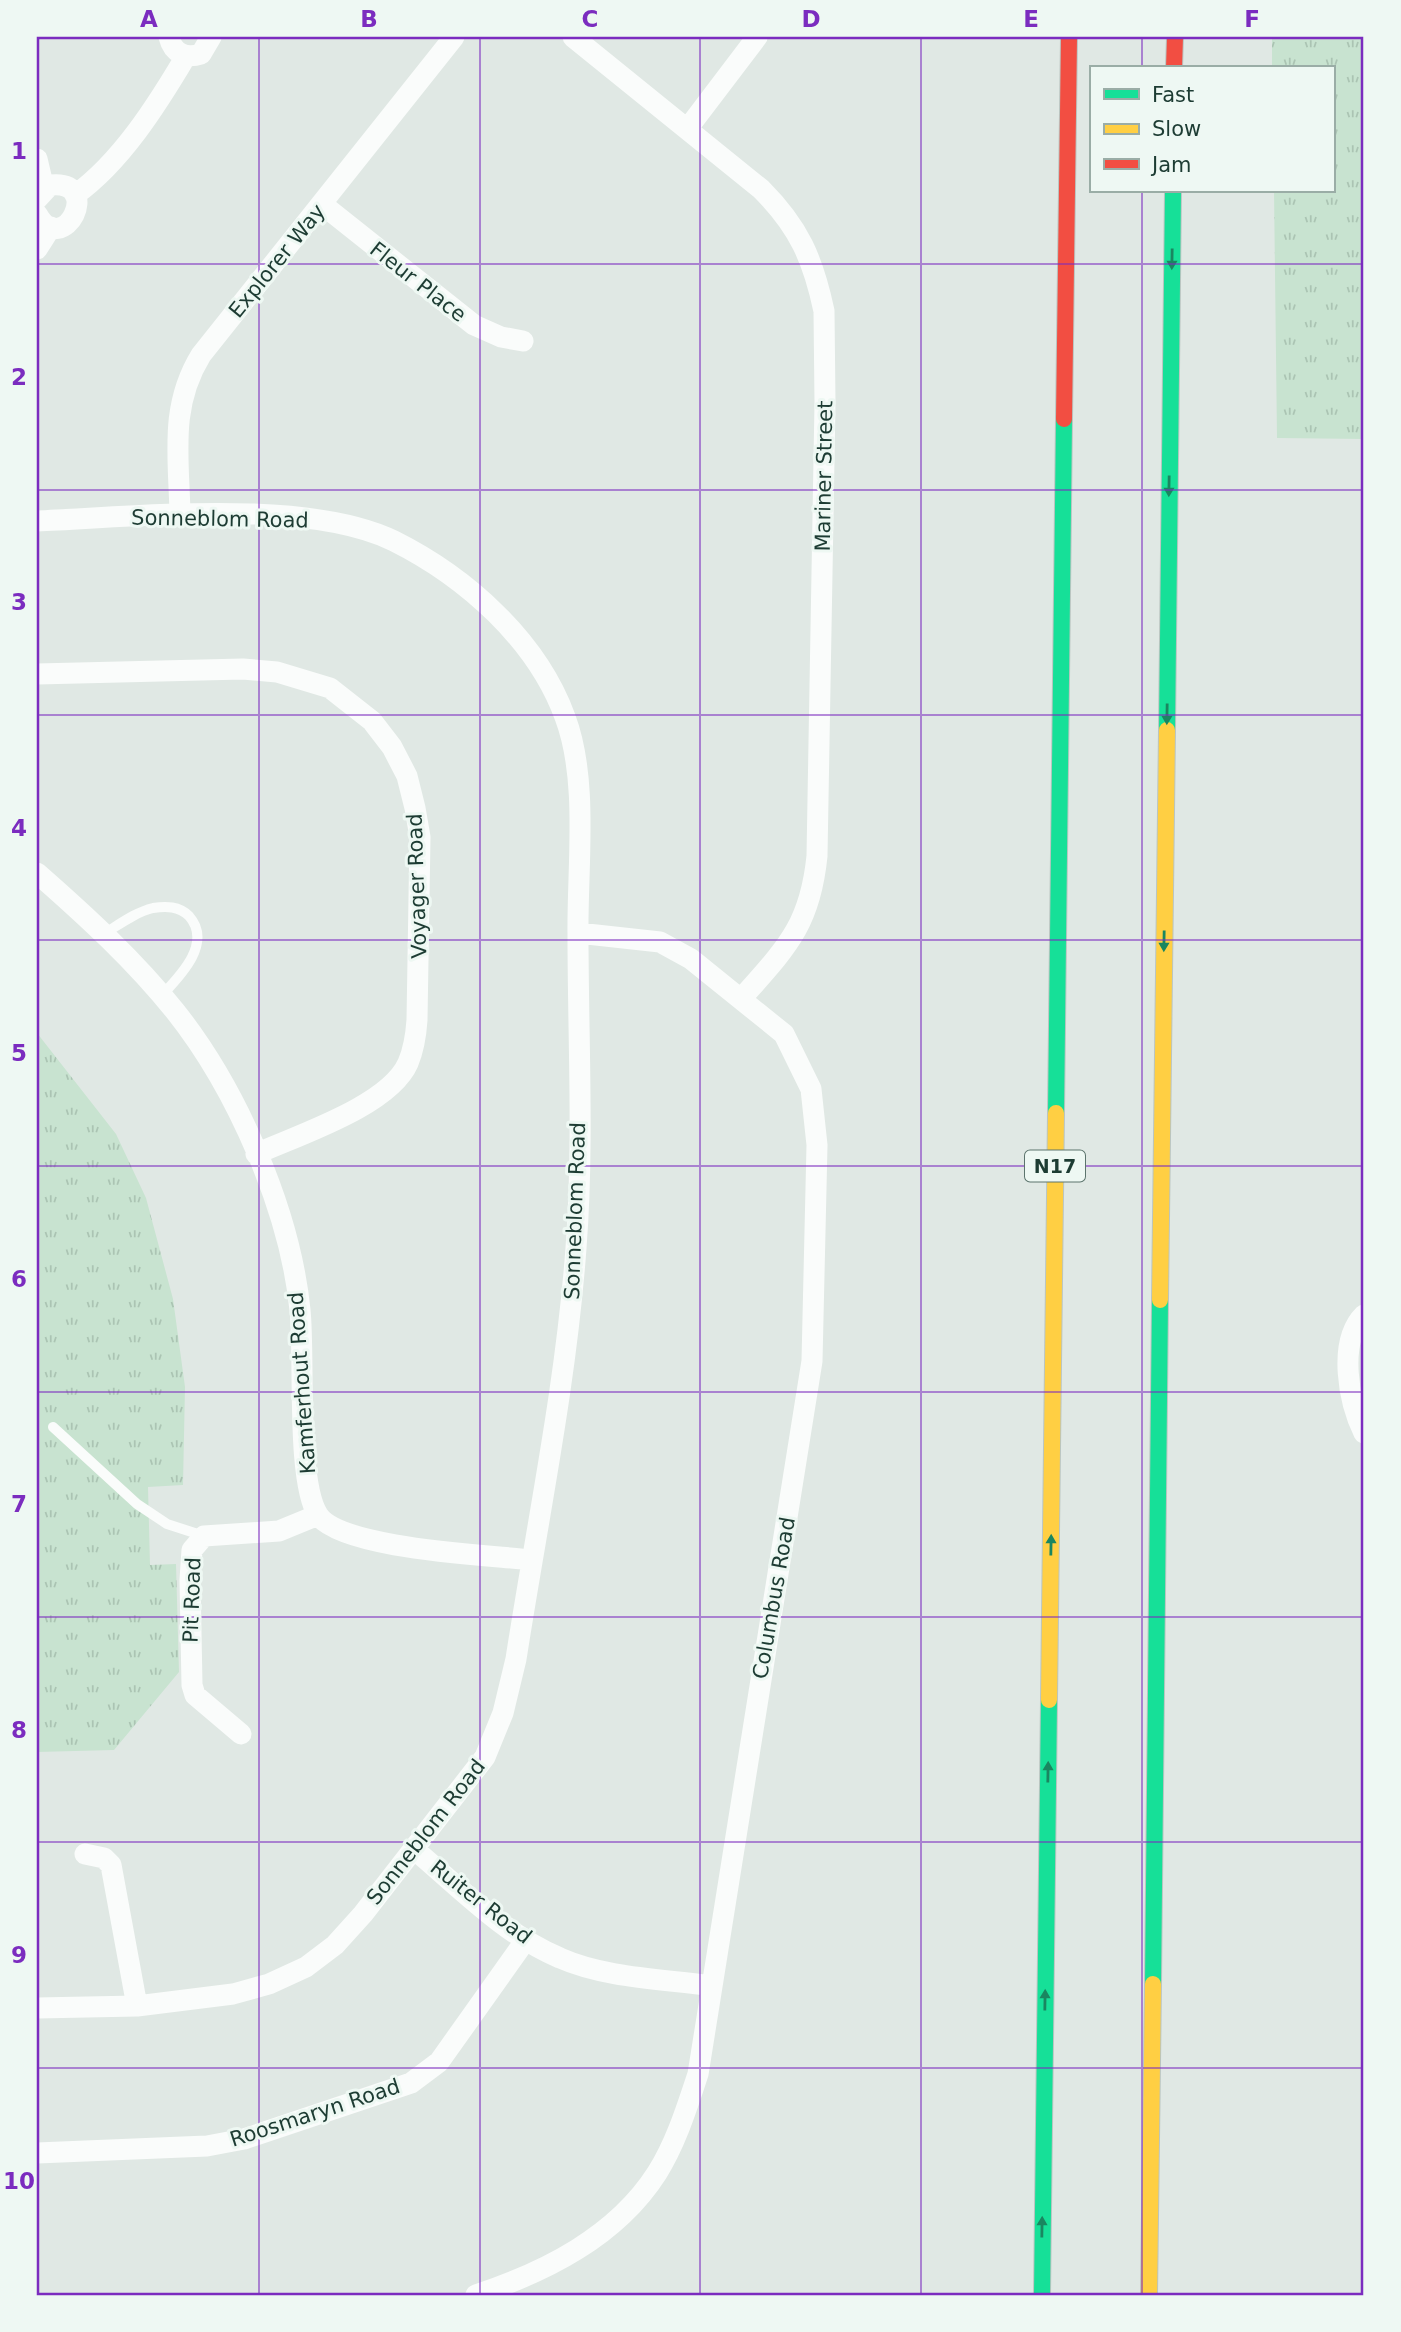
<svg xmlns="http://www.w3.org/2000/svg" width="1401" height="2332" font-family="'DejaVu Sans',sans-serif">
<defs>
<pattern id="grass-tufts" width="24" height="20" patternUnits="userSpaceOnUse" patternTransform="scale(1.75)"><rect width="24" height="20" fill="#c8e3d0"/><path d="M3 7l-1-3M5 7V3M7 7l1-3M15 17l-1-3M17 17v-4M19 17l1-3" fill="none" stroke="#abc4b3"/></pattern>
</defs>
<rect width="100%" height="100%" fill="#e0e8e4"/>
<path fill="url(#grass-tufts)" d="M1272 37H1364V439L1277 438 1274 191H1333V68H1272Z
M37 1033 116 1134 146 1198 173 1299 185 1387 183 1485 148 1487 150 1565 176 1564 179 1672 114 1750 37 1752Z"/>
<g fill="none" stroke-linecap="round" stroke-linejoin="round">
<g stroke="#bac5c1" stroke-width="18">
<path id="fast" d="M1167 730 1173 191
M1056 1113 1064 419
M1153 1984 1160 1300
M1042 2295 1049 1700"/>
</g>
<g stroke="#bac5c1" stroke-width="18">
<path id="slow" d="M1160 1300 1167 730
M1049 1700 1056 1113
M1149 2295 1153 1984"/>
</g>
<g stroke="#bac5c1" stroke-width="18">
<path id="jam" d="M1174 68 1175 37
M1064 419 1069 37"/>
</g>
<path stroke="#fafcfb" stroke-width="10" d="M105 933C120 924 136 912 153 908 166 906 179 906 189 916 213 943 180 976 162 995
M53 1427 137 1504 167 1524 204 1536"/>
<path stroke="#fafcfb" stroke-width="21" d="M169 37C173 53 185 59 201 54L211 37
M573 37 761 189C799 227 813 259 824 311L825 403 817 856C810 926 786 948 741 999
M688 128 757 37
M37 159 44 189
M75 195C121 162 157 105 186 56
M37 199 50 185C105 179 63 261 37 214
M323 205 474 325 501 337 523 341
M37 249 51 227
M180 515C179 457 169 407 201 355L454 37
M37 521C136 517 306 498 394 541 466 577 537 640 565 717 589 780 577 868 578 935 578 1039 584 1144 576 1248 566 1386 537 1523 516 1659L503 1713 485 1757 363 1914 335 1945 306 1967 269 1984 233 1994 137 2006 37 2008
M37 674 243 669 277 672 330 688 372 721 392 747 407 776 415 808 420 837 417 1020C416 1035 414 1049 408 1063 389 1106 298 1135 256 1154
M37 873C86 916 134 960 175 1011 237 1089 290 1210 300 1310 305 1356 296 1481 318 1515 341 1549 489 1555 532 1560
M1364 1315C1337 1342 1349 1403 1364 1433
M241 1734 195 1695 192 1685 190 1580 192 1550 204 1536 279 1531 318 1515
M415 1850C460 1888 505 1935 560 1958 605 1978 663 1979 712 1986
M85 1854 104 1858 111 1865 137 2006
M37 2153 207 2146 244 2139 411 2083 439 2062 525 1941
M476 2295C545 2272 616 2237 657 2173 676 2143 687 2107 698 2074L812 1361 817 1145 811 1089 784 1034 691 959 660 942 578 933"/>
<use href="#fast" stroke="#16e098" stroke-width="16"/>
<use href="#slow" stroke="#ffcf43" stroke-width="16"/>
<use href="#jam" stroke="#f24e42" stroke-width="16"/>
</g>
<defs><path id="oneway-solid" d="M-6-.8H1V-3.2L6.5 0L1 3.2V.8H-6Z" transform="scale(1.75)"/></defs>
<g fill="#1a8660">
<use href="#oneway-solid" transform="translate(1172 259) rotate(91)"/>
<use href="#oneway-solid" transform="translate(1169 486) rotate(91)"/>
<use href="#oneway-solid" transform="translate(1167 714) rotate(91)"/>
<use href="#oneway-solid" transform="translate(1164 941) rotate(91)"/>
<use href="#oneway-solid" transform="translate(1051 1545) rotate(-89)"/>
<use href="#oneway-solid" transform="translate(1048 1772) rotate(-89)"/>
<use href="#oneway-solid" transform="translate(1045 2000) rotate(-89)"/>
<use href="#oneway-solid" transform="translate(1042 2227) rotate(-89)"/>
</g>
<path fill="none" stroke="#7b2cbf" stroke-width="2" stroke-opacity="0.55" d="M259 37V2295M480 37V2295M700 37V2295M921 37V2295M1142 37V68M1142 191V2295M37 264H1364M37 490H1364M37 715H1364M37 940H1364M37 1166H1364M37 1392H1364M37 1617H1364M37 1842H1364M37 2068H1364"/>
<g text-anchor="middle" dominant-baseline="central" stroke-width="6" stroke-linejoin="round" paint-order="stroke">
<rect fill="#eef8f3" stroke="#5c746d" stroke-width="2" x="1025" y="1150.5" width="60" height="31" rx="5"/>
<g font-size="19" font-weight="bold" fill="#1d3c33">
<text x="1055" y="1166">N17</text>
</g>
<g font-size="21" fill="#1d3c33" stroke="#eef8f3">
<text transform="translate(277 261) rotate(-51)">Explorer Way</text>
<text transform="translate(418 282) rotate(38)">Fleur Place</text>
<text transform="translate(824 476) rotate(-89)">Mariner Street</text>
<text transform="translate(220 519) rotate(1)">Sonneblom Road</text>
<text transform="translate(417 886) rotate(-92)">Voyager Road</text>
<text transform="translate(575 1211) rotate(-88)">Sonneblom Road</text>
<text transform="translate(302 1383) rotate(-94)">Kamferhout Road</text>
<text transform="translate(774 1598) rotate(-80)">Columbus Road</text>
<text transform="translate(192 1600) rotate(-88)">Pit Road</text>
<text transform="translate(426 1832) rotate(-52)">Sonneblom Road</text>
<text transform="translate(481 1902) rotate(38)">Ruiter Road</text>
<text transform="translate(315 2113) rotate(-18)">Roosmaryn Road</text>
</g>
</g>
<rect width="1401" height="2332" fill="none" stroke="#eef8f3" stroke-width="77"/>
<rect x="1090" y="66" width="245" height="126" fill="#eef8f3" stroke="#9aada6" stroke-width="2"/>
<rect x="1104" y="89" width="35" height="10" fill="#16e098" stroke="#9aada6" stroke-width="2"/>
<text x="1152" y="102" font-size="21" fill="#1d3c33">Fast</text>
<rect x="1104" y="124" width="35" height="10" fill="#ffcf43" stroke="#9aada6" stroke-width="2"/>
<text x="1152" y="136" font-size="21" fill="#1d3c33">Slow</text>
<rect x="1104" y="159" width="35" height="10" fill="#f24e42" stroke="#9aada6" stroke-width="2"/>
<text x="1152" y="172" font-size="21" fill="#1d3c33">Jam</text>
<rect x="38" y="38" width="1324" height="2256" fill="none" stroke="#7b2cbf" stroke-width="2.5"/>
<g font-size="23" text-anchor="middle" font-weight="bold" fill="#7b2cbf">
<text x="149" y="27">A</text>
<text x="369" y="27">B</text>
<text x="590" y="27">C</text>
<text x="811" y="27">D</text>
<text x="1031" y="27">E</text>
<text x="1252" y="27">F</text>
<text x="19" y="159">1</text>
<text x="19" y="385">2</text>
<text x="19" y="610">3</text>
<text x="19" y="836">4</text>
<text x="19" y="1061">5</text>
<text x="19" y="1287">6</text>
<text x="19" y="1512">7</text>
<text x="19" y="1738">8</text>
<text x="19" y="1963">9</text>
<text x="19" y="2189">10</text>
</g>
</svg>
